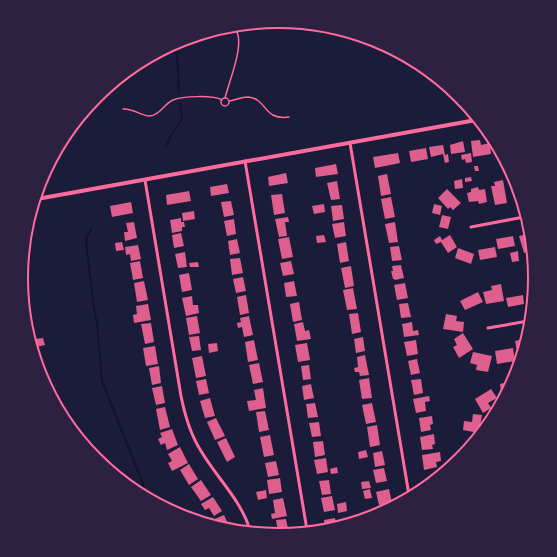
<svg xmlns="http://www.w3.org/2000/svg" width="557" height="557" font-family="'Varela Round',sans-serif">
<rect width="100%" height="100%" fill="#1b1b3a"/>
<g fill="none" stroke-linecap="round" stroke-linejoin="round">
<path stroke="#12122b" stroke-width="2" d="M175 44 178 66 179 93
M166 147 170 137 182 119 180 103
M91 230 86 239 87 251 94 310 97 323 102 381 143 484 145 493"/>
</g>
<path fill="#dd5f8e" d="M480 140 481 145 490 143 491 154 473 157 471 141Z
M463 141 465 152 451 154 450 145Z
M443 145 445 155 448 154 449 162 445 163 443 154 431 157 429 147Z
M426 148 428 159 411 162 409 151Z
M398 153 400 163 375 168 373 157Z
M471 153 472 162 466 163 465 159 462 160 461 155Z
M336 164 338 174 316 177 315 168Z
M474 166H478L479 171H475Z
M286 173 288 183 269 186 268 177Z
M387 174 391 194 381 196 378 176Z
M471 177 472 181 465 182V178Z
M462 179 463 188 455 189 454 181Z
M503 180 507 203 495 205 491 186H495L494 182Z
M337 181 340 199 331 200 327 183Z
M227 184 229 193 211 196 210 187Z
M478 187 479 190 485 189 487 202 479 204 478 201 469 202 467 193 471 192V189Z
M447 189 461 203 453 210 450 207 448 209 438 198Z
M189 191 191 201 167 205 166 195Z
M282 194 285 213 274 215 271 195Z
M391 197 395 217 385 219 381 199Z
M231 201 234 215 224 217 221 202Z
M131 202 133 213 112 217 110 206Z
M324 204 325 212 314 214 312 206Z
M434 204 442 206 440 215 432 213Z
M342 205 344 219 333 221 331 206Z
M194 211 195 219 183 221 182 213Z
M442 215 451 217 448 229 439 227Z
M288 217 289 222H285L287 236 279 237 275 219Z
M181 218V222H184L185 227H182V231L172 233 170 220Z
M234 219 236 234 227 236 224 221Z
M134 222 137 238 125 241 124 232H128L126 223Z
M344 222 346 236 335 238 332 224Z
M395 222 398 242 389 243 385 224Z
M181 233 184 246 174 248 172 235Z
M527 234 531 251 524 253 519 236Z
M324 235 326 242 317 243 316 236Z
M450 235 457 247 448 253 441 242 436 244 434 240 440 236 442 240Z
M513 236 515 246 498 249 496 239Z
M289 237 293 257 282 259 278 239Z
M237 239 240 253 230 255 228 241Z
M122 242 124 250 116 251 115 243Z
M346 242 349 261 340 263 337 244Z
M138 245 141 259 131 261 130 254 126 255 125 247Z
M399 246 402 260 392 261 390 247Z
M495 247 497 257 480 260 478 250Z
M458 248 474 254 471 264 455 258Z
M518 251 519 261 512 262 510 253Z
M185 252 187 267 178 268 175 254Z
M240 258 243 273 232 275 230 259Z
M140 261 143 278 133 280 130 263Z
M291 261 294 274 283 276 280 263Z
M198 262 199 267H190L189 263Z
M401 265 404 278 395 280 394 279H393L391 271H393L392 266Z
M351 266 354 286 345 288 341 268Z
M534 269 536 279 535 283 532 284 529 270Z
M189 273 192 290 182 292 179 275Z
M243 277 246 291 236 293 233 279Z
M144 281 148 300 137 302 134 283Z
M294 281 297 296 286 297 284 283Z
M405 283 408 298 397 300 394 285Z
M501 284 504 301 486 304 483 292 492 290 491 286Z
M353 288 357 309 347 310 343 290Z
M478 292 483 302 465 310 460 301Z
M246 295 249 313 240 315 237 297Z
M523 295 524 304 508 307 506 298Z
M192 296 193 305H198L199 313 186 316 182 298Z
M299 302 302 320 293 322 290 304Z
M408 303 411 317 401 318 399 304Z
M148 304 151 320 134 323 133 315 137 314 136 306Z
M358 313 361 332 352 334 349 314Z
M446 314 457 316 456 321 464 322 463 332 443 329Z
M197 316 200 333 189 335 186 318Z
M249 316 253 335 244 337 242 327 238 328 237 323 241 322 240 318Z
M303 322 305 331 309 330 311 339 297 341 294 324Z
M412 322 413 331 418 330 419 335 404 337 402 324Z
M151 323 154 342 145 344 141 324Z
M463 333 473 349 459 358 453 347 457 345 454 339Z
M199 336 201 350 192 351 189 337Z
M363 337 365 351 356 353 354 339Z
M43 338 45 345 36 347 35 339Z
M524 339 520 357H518L515 341Z
M254 340 258 360 248 362 245 342Z
M416 340 418 354 407 356 404 342Z
M217 343 218 351 209 353 208 344Z
M307 343 310 360 298 362 295 345Z
M155 346 158 364 146 366 143 348Z
M513 348 515 361 497 364 495 351Z
M473 352 492 356 488 372 476 370 477 365 470 363Z
M365 355 369 375 360 376 359 372H355L354 368 358 367 357 357Z
M202 356 206 376 196 378 192 358Z
M417 359 420 373 411 375 408 361Z
M259 363 263 382 253 384 249 365Z
M309 365 311 379 303 380 301 366Z
M159 366 161 383 152 385 149 368Z
M369 378 372 398 362 399 359 380Z
M206 379 209 393 199 395 196 381Z
M421 379 423 393 414 395 411 380Z
M508 382 509 387 510 386 507 391 501 392 500 384Z
M311 384 314 398 304 400 302 386Z
M162 386 165 403 156 405 152 388Z
M263 388 266 408 249 411 247 401 256 400 254 390Z
M491 389 497 398 488 403 491 408 483 413 475 399Z
M429 396 430 401 425 402 426 411 416 413 413 399Z
M210 398 215 416 205 418 200 401Z
M315 403 318 417 308 418 306 404Z
M372 403 376 422 366 424 362 405Z
M165 407 170 427 160 430 156 409Z
M265 411 269 430 259 432 256 412Z
M473 414 482 415 479 433 463 430 464 421 472 422Z
M432 416 433 424 430 425 431 430 421 432 419 418Z
M216 418 225 436 215 440 207 422Z
M319 422 321 436 312 437 309 423Z
M377 425 380 445 370 447 367 427Z
M172 429 178 445 167 450 165 443 161 445 158 439 162 437 160 433Z
M434 434 435 444 432 445 433 449 422 450 420 437Z
M270 435 274 455 264 457 260 437Z
M226 438 235 457 227 462 217 442Z
M323 441 325 455 315 457 313 442Z
M180 447 188 463 172 471 168 463 172 461 168 454Z
M469 448 464 456 462 449Z
M366 450 368 457 359 459 358 452Z
M382 451 385 465 375 467 373 453Z
M440 452 441 461 436 462 437 467 424 470 422 455Z
M326 458 328 472 317 474 314 460Z
M276 461 279 475 268 477 265 463Z
M189 464 198 479 189 485 180 470Z
M337 467 338 473 331 474 330 469Z
M384 468 387 481 376 483 373 470Z
M437 476 429 482 428 478Z
M280 478 282 492 269 494 267 480Z
M201 480 211 495 201 501 191 487Z
M329 480 331 494 322 495 319 481Z
M369 481 371 488 362 489 361 482Z
M370 489 372 498 365 499 363 491Z
M389 489 392 503 379 505 376 492Z
M266 490 267 498 258 500 256 492Z
M332 496 335 510 324 512 321 498Z
M213 497 222 511 214 516 209 508 205 510 201 504Z
M283 498 287 516 272 519 271 514 275 513 273 500Z
M346 502 347 511 338 513 337 504Z
M394 505 382 513 381 507Z
M224 515 229 526 217 524 215 519Z
M335 518 336 525 325 527 324 520Z
M286 519 289 534 278 536 274 535V532H278L276 520Z"/>
<g fill="none" stroke-linecap="round" stroke-linejoin="round">
<path stroke="#ff6b9d" stroke-width="1.5" d="M423 73H425
M221 102a4 4 0 1 1 8 0a4 4 0 1 1-8 0Z
M225 98C229 81 245 45 236 30
M229 101C235 100 242 97 248 97 268 99 263 121 289 117
M123 109C133 108 141 116 150 116 160 115 164 104 173 100 182 96 214 95 222 100"/>
<path stroke="#ff6b9d" stroke-width="3" d="M350 143 409 495
M245 161 307 530
M145 180 181 396C185 416 190 434 201 451 217 478 241 500 250 530
M471 227 524 217
M488 328 528 321"/>
<path stroke="#ff6b9d" stroke-width="4" d="M37 199 476 120"/>
</g>
<path d="M0 0H557V557H0ZM28 278a250 250 0 1 1 500 0a250 250 0 1 1-500 0Z" fill="#2d2142" fill-rule="evenodd"/>
<path fill="none" stroke="#ff6b9d" stroke-width="2" d="M28 278a250 250 0 1 1 500 0a250 250 0 1 1-500 0Z"/>
</svg>
